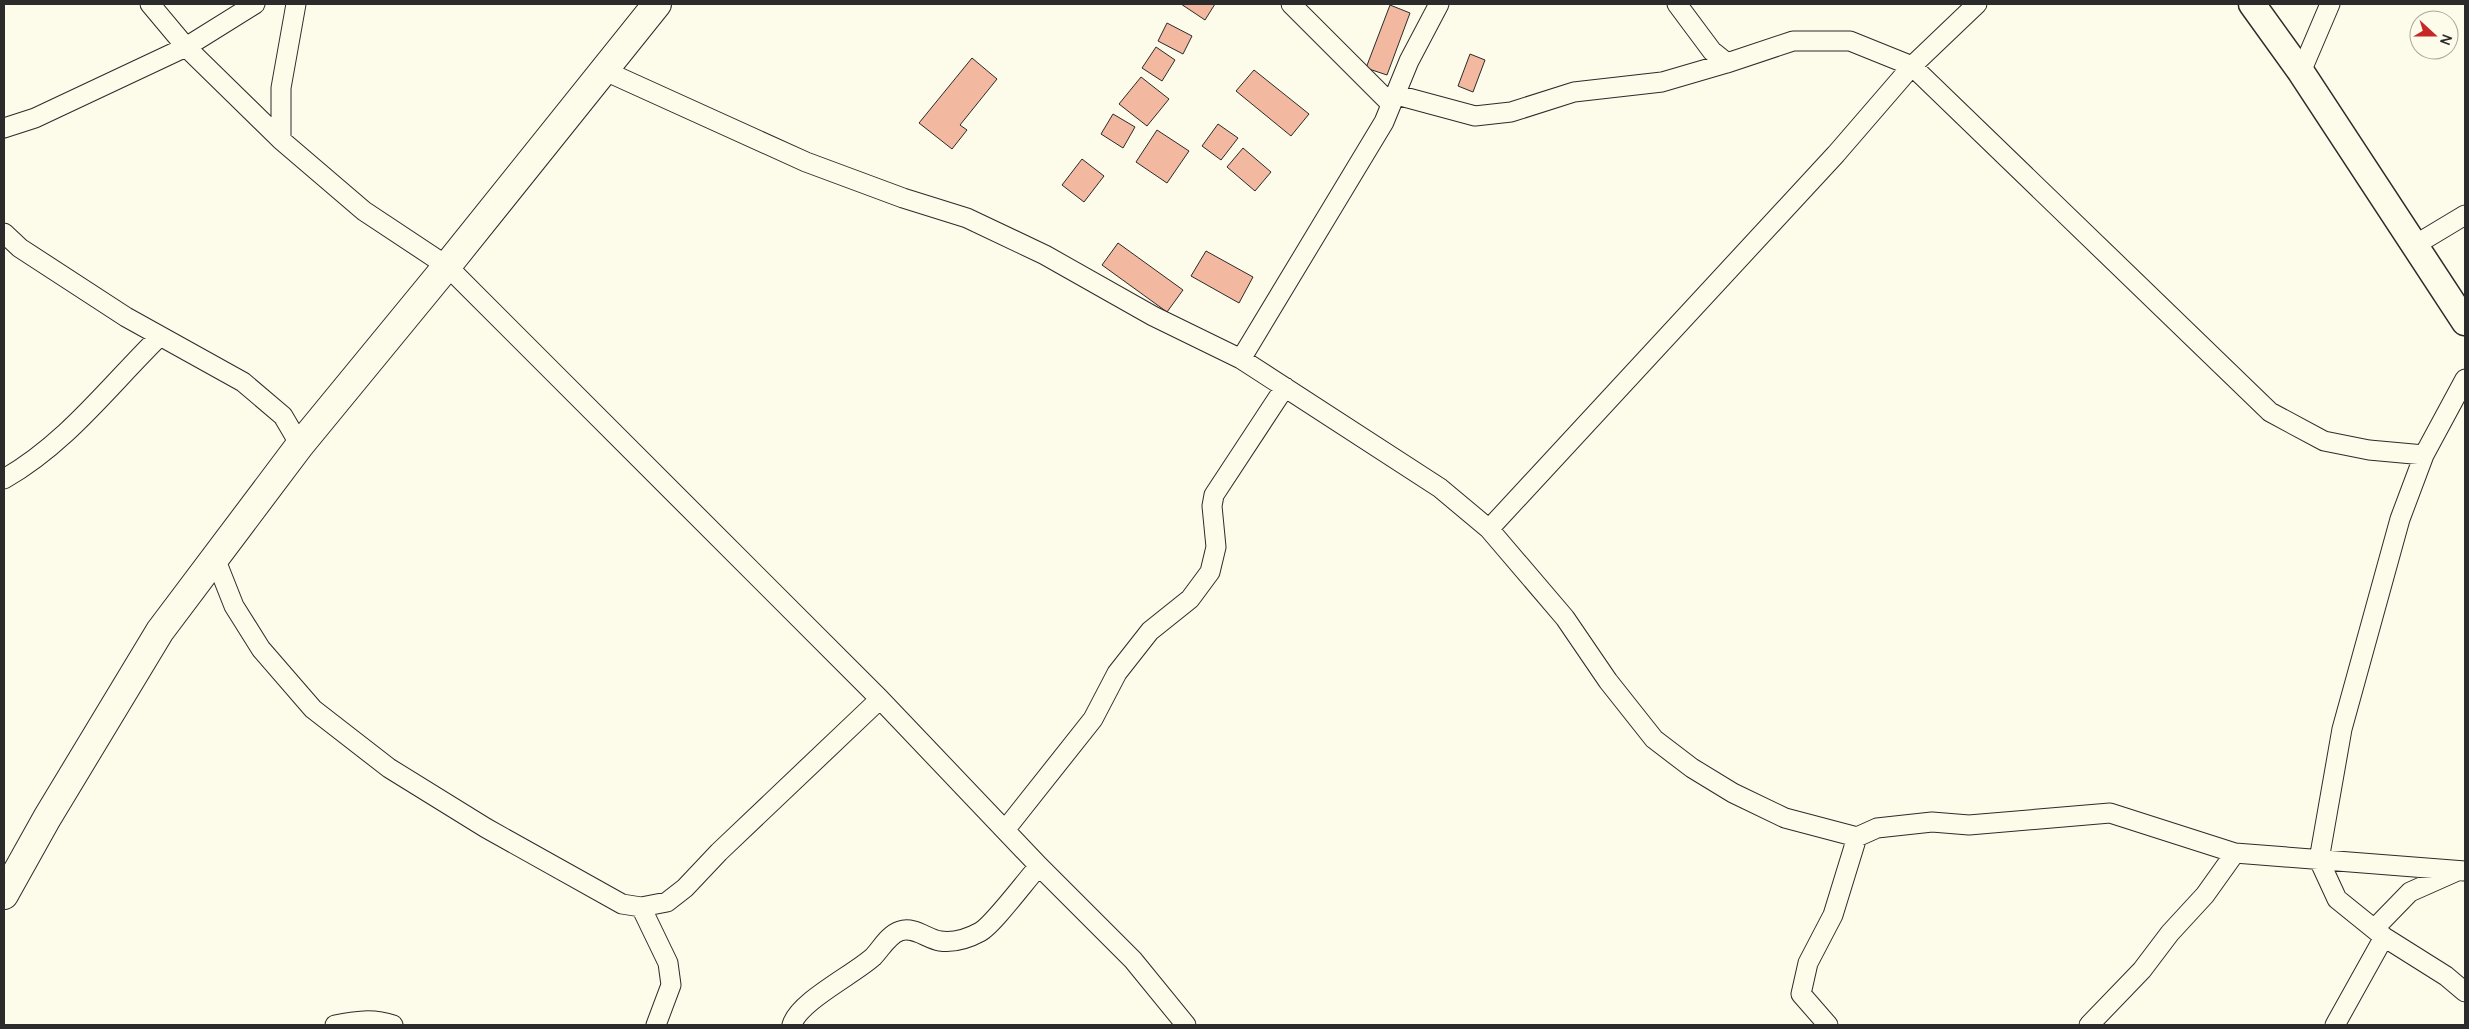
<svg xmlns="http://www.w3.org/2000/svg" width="2469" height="1029" font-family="Manrope,sans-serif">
<rect width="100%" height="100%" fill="#fdfbea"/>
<path fill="#f2b8a0" stroke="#2b2b2b" d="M1181 4H1215L1205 20Z
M1390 5 1410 13 1387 75 1366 68Z
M1167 23 1192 36 1183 54 1158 41Z
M1156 47 1175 60 1162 81 1142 68Z
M1470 54 1485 60 1473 92 1458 86Z
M972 58 997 79 960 125 967 130 952 149 919 123Z
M1254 70 1309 114 1291 136 1236 91Z
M1141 77 1169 99 1147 126 1119 104Z
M1113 114 1135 127 1123 148 1101 134Z
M1218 124 1238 138 1221 160 1202 146Z
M1157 130 1189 151 1167 183 1136 162Z
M1243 148 1271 172 1255 191 1227 167Z
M1082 159 1104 176 1084 202 1062 185Z
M1118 243 1183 290 1167 312 1102 265Z
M1206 251 1253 277 1239 303 1191 276Z"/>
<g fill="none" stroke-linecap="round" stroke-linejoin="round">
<g stroke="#2b2b2b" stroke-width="21">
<path id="minor" d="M150 4 186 47 281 140 364 211 447 266 880 699 1039 866 1133 960 1186 1025
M1291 4 1391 104
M1677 4 1712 51 1727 63 1793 41H1850L1912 66 2270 412 2324 441 2369 450 2424 455
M603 70 806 162 903 198 967 218 1045 255 1153 316 1241 359 1440 488 1489 529 1836 154 1912 66 1977 4
M2301 72 2330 4
M1397 95 1475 116 1511 112 1574 92 1662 82 1727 63
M4 128 35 118 186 47 255 4
M281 140V88L296 4
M4 233 20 248 126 317 243 382 283 416 300 445
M2415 245 2465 215
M1241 359 1384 122 1409 61 1439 4
M2465 379 2424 455 2400 519 2342 729 2319 860 2337 899 2384 937 2446 976 2465 992
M4 479C67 443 109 386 160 336
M1489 529 1565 618 1608 681 1654 739 1692 768 1733 793 1785 818 1857 837 1877 828 1932 822 1969 825 2110 813 2235 853 2205 895 2170 933 2142 970 2089 1025
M215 558 234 606 261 649 313 709 389 768 486 828 622 904 641 907 667 902 685 888 719 852 880 699
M1005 830 1093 719 1117 673 1150 631 1190 599 1210 572 1216 547 1212 506 1214 495 1285 387
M2235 853 2465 871
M641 907 668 963 671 985 656 1025
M2374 929 2410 892 2455 872
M335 1025C355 1021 373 1018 393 1025
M792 1025C798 1002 853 975 873 957 881 949 888 935 900 931 914 926 927 939 940 941 954 943 969 938 980 932 993 925 1027 879 1039 866
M1828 1025 1801 994 1808 963 1833 915 1857 837
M2335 1025 2384 937"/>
</g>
<g stroke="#2b2b2b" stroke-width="29">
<path id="secondary" d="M2252 4 2301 72 2465 322"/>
</g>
<g stroke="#2b2b2b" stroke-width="30">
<path id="primary" d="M4 895 47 818 160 631 300 445 447 266 657 4"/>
</g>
<use href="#minor" stroke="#fdfbea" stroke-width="19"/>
<use href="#secondary" stroke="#fdfbea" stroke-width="26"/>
<use href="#primary" stroke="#fdfbea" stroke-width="28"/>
</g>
<rect width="2469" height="1029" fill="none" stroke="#2b2b2b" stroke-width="10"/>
<g transform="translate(2434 35) rotate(111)"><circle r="24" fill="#fdfbea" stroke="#a9a89e"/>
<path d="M0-4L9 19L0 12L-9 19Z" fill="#c62828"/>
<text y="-8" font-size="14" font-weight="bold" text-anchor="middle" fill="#2b2b2b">N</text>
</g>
</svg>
